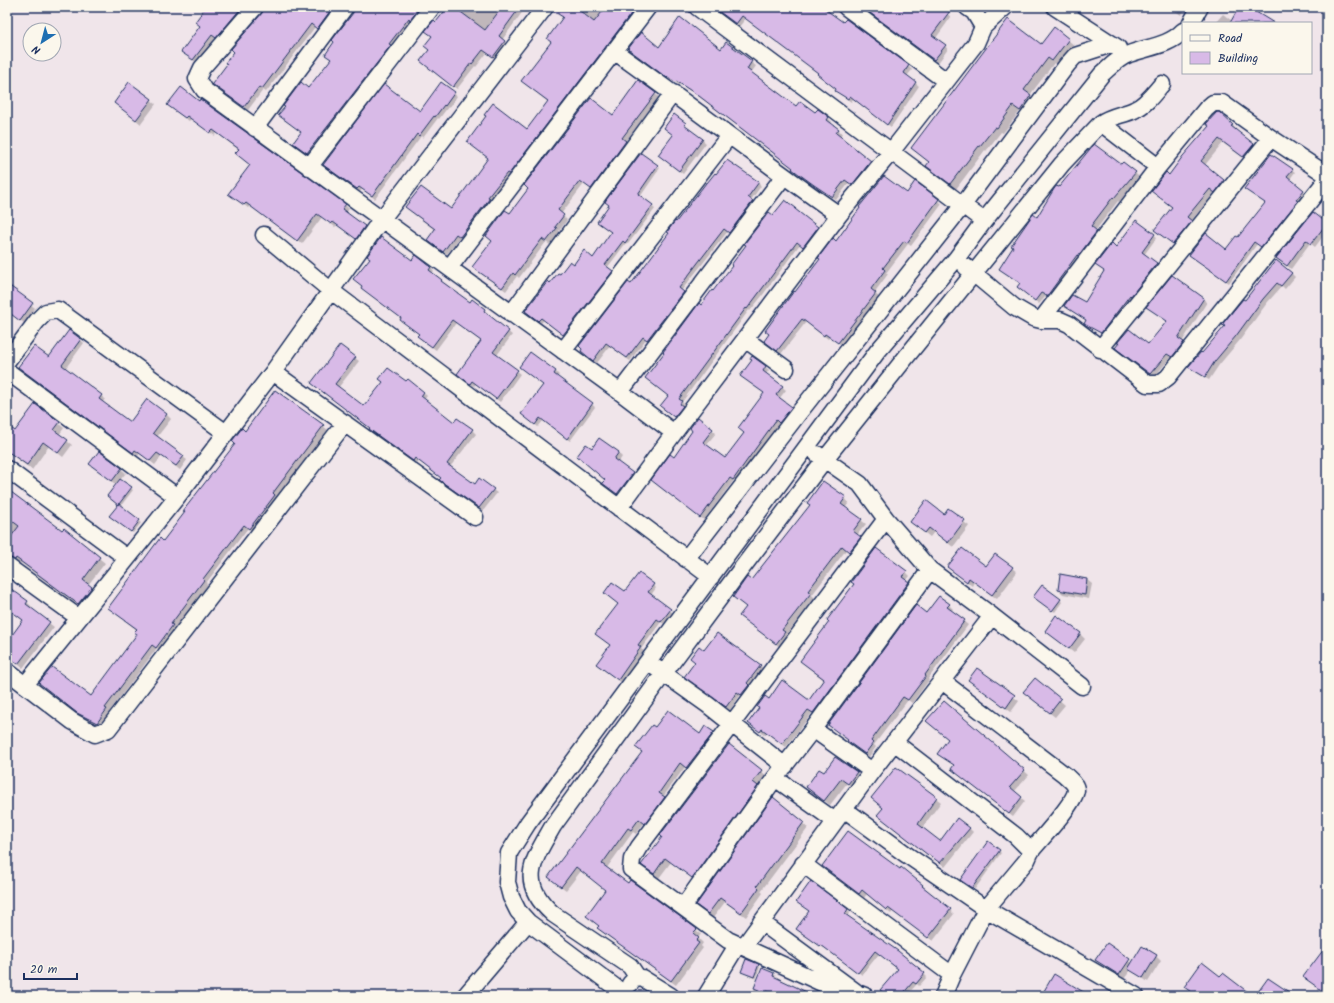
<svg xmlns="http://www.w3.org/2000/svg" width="1334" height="1003" font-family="Kalam,sans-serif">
<rect width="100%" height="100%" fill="#f0e5ea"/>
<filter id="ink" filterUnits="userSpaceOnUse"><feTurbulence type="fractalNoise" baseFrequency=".025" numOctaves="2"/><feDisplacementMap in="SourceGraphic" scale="8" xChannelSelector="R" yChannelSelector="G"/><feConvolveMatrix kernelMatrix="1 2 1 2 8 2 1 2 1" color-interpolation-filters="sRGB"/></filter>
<g filter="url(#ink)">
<path fill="#0003" d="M207 7H249L220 41 216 37 197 63 186 55 201 27Z
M265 7H339L321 32 315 27 266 92 263 90 248 110 213 84 263 13Z
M355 7H414L421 13 311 156 298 146 302 132 309 90 331 59 330 58 354 13Z
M449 7H526L502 40 508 45 497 60 487 53 476 67 475 66 457 89 425 65 436 24Z
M557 7H642L464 240 460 237 447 254 432 243 435 230 410 211 451 210 527 130 548 102 522 81 552 42 563 18 558 14Z
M712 7H823L822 8 843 24 846 20 908 66 912 70 907 76 919 86 891 127 853 99 851 102 840 94 836 91 837 89 819 73 746 18 739 27Z
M862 7H939L951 17 936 38 948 49 938 63Z
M983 7H995L988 14Z
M1170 7H1187L1181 15Z
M1241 7H1246L1261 23H1215L1223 14 1232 21Z
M1054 29 1074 45 1058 66 1054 63 1030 95 1036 102 1026 116 1020 111 1003 133 1001 132 986 151 985 150 956 189 933 172 928 166 930 163 912 148 1042 45Z
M726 44 756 66 751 73 796 107 828 118 832 122 831 124 842 133 840 137 874 166 856 188 849 183 836 200 798 172 794 168 704 100 680 84 679 85 672 80 671 81 629 49 659 48 721 51Z
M130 83 156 104 141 124 115 103Z
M441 83 457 96 449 108 448 107 439 119 438 118 423 138 421 136 375 199 362 189 360 192 327 167 420 112Z
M181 88 345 205 349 209 346 213 368 231 360 242 337 225 335 227 322 217 302 244 250 206 248 208 234 197 251 165 239 150 217 133 215 136 191 119 189 121 172 109Z
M655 94 659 97 625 142 629 146 595 192 584 184 561 214 567 220 559 231 560 233 550 245 546 242 519 278 517 276 506 291 473 267 493 241 510 215 613 116Z
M674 116 706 143 683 174 659 155 674 136Z
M1232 125 1236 129 1235 130 1258 148 1248 161 1223 143 1205 165 1228 185 1219 196 1215 192 1191 221 1195 225 1178 247 1155 230 1173 208 1157 195 1169 176 1210 127Z
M1121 165 1135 173 1139 177 1119 202 1118 201 1095 231 1100 236 1052 300 1046 296 1039 304 1023 291 1021 284 1000 269 1059 189Z
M657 166 660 168 640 197 655 209 628 244 626 243 607 268 615 274 566 337 544 320 541 323 529 314 550 284 574 265 594 259 612 233 601 224Z
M1292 170 1295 172 1290 179 1306 193 1264 249 1257 244 1229 283 1193 257 1227 250 1238 239 1266 203 1246 189Z
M758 183 761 186 751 200 756 205 733 235 728 231 700 267 681 291 687 296 651 343 646 339 630 361 610 346 597 363 585 354 631 285Z
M907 194 938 200 942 204 911 246 908 244 886 273 888 274 874 293 879 297 843 346 830 337 828 339 806 322 781 354 769 344 837 242Z
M795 209 820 230 806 249 800 244 762 296 750 311 749 310 682 402 684 404 682 407 685 409 678 419 664 409 669 396 646 378 701 306 714 292 773 217Z
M1313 214 1327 225V231L1315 247 1310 243 1291 269 1277 258Z
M1154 235 1157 237 1144 255 1159 267 1104 335 1088 326 1087 320 1065 306 1085 304 1105 271 1096 265 1117 248Z
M412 262 431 267 434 271 432 273 470 303 484 310 488 313 487 315 512 335 497 355 520 374 500 402 476 384 474 386 462 377 482 342 456 323 436 350 422 340 420 334Z
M1291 273 1295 277 1285 289 1282 286 1267 303 1240 340 1219 365 1209 380 1194 371 1190 367 1203 354 1245 302Z
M1173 276 1207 302 1182 342 1187 346 1176 360 1171 357 1154 377 1120 351 1148 346 1168 322Z
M7 285 35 308 24 323 9 312 7 314Z
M81 340 84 343 65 369 101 395 105 399 102 403 130 423 147 400 167 415 171 419 157 437 187 460 180 470 162 456 155 465 140 453 138 456 23 371 49 359Z
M530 354 556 372 559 375 557 377 595 407 570 441 543 421 538 427 526 417 544 385Z
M752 357 769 370 766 374 786 390 779 399 794 411 783 425 780 423 737 482 734 480 704 520 656 483 674 458 712 430 716 433 706 445 725 460 745 433 765 394 745 379 754 361Z
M355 358 359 361 338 388 364 408 406 383 423 392 427 396 424 400 454 423 472 430 476 434 450 467 475 485 493 490 497 493 483 511 444 483 442 478 419 461 417 464 374 433 370 428 312 383Z
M36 405 64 428 59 435 72 445 63 457 49 446 32 470 7 451V426L15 433Z
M323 426 328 430 277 498 279 500 253 532 248 528 206 583 208 585 175 628 177 630 161 651 157 648 109 712 111 714 101 727 83 717 40 683 91 697 138 634 137 630 109 608 164 542 245 432Z
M592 450 618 453 622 457 618 463 636 478 622 498 604 483 606 480Z
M91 464 121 469 126 473 120 480 133 490 120 507 141 523 133 533 113 518 119 505 116 485Z
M7 489 62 532 64 530 105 563 88 585 97 592 83 609 21 563 20 564 13 561 7 563Z
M845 498 849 503 845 508 866 524 857 535 865 542 854 556 846 550 812 595 815 598 786 635 789 637 781 648 745 620 751 581Z
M948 510 969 526 953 547 934 532 930 537 911 522 944 515Z
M949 567 1012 568 1017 572 997 599 974 582 972 586Z
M906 572 910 576 906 581 912 587 817 717 812 713 786 747 767 733 765 735 753 726 769 700 809 701 824 680 801 661 830 622Z
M1061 575 1087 580 1092 584 1089 599 1063 594 1059 590Z
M653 585 656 588 651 595 673 613 664 624 661 622 641 649 644 651 622 683 600 667 611 645 619 604 605 593H626Z
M7 587 27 602 32 607 31 609 54 627 23 668 7 656V643L24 621 7 608Z
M1037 599 1060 600 1062 602 1055 612Z
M949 605 953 609 951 611 968 625 928 679 929 680 912 703 908 700 874 745 876 747 869 757 848 741 927 614Z
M1080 634 1085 639 1074 653 1051 635Z
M705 652 760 666 764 669 745 698 741 694 730 710 689 680Z
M977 669 1019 701 1011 712 970 680Z
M1035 679 1065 705 1055 717 1029 697Z
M944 702 1029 775 1014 792 1025 801 1013 817 956 773 952 769 955 766 939 754 949 739Z
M656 729 700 735 713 733 718 738 691 772 685 767 663 797 669 802 650 828 644 823 636 834 633 832 606 869 696 930 701 934 698 938 703 943 701 946 703 948 676 985 603 932 598 928 599 926 587 916 606 890 581 871 566 890 554 881 642 753 636 747Z
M729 745 767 776 698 882 671 862 659 878 643 865Z
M896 768 941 802 922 828 940 843 969 828 973 832 945 867 933 857 932 858 883 819 884 808 872 798Z
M856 772 861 777 853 788 847 783 830 805 807 787 824 774Z
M773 799 808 828 761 891 763 893 746 917 725 902 713 918 702 910Z
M999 851 1001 853 975 889 963 882Z
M823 866 922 885 954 914 933 941 893 911 891 914 867 894 864 898Z
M811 883 847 910 850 913 848 917 924 974 927 977 919 986 917 984 906 996H885L880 991 899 970 879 954 862 975 825 947 824 948 800 932 810 911Z
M1327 934V940L1324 938Z
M1107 945 1133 964 1143 948 1156 956 1161 961 1148 982 1131 970 1124 979 1102 965 1097 960Z
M1327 947V996H1317L1321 990 1305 977Z
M758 965 760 967 756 979 742 972Z
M762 970 774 974 778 978 813 996H752Z"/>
<path fill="#d8bae7" stroke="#1b2f5e" d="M206 7H242L216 38 212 35 193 60 181 52 200 26 195 22Z
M264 7H333L317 29 311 24 262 89 259 87 244 107 212 84 227 64 225 63 234 52 231 49 262 13Z
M354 7H417L419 9 410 20 409 18 389 44 391 45 307 153 293 143 301 132 278 115 285 107 283 106 301 82 308 88 331 59 325 55 334 42 332 40 353 13Z
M448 7H454L485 30 502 7H520L499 36 505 41 493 57 483 50 472 64 471 63 453 87 420 61 429 50 424 46 432 36 425 31 434 20 436 22Z
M554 7H575L594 22 606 7H636L509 174 507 173 488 197 490 198 460 237 456 234 443 252 427 240 435 229 405 207 421 187 451 209 488 158 467 142 486 116 484 115 493 103 527 129 548 101 521 81 551 42 547 39 563 17 553 11Z
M713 7H822L843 22 846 19 909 65 904 73 916 82 887 125 850 96 848 99 835 91 836 89 817 74 818 73 742 16 736 24Z
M862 7H953L932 35 946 45 934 60Z
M1239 7H1248L1274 23H1230Z
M680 17 721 49 726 42 752 61 747 69 796 106 800 101 815 112 818 109 829 117 827 120 839 129 836 133 871 161 852 185 845 180 832 197 814 185 792 169 793 168 699 96 676 81 675 82 668 77 667 78 628 49 641 32 659 47Z
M1008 19 1041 44 1054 27 1069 39 1052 61 1048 58 1024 90 1031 95 1020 111 1013 106 997 128 995 127 980 146H979L950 184 926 166 929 162 911 148Z
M638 80 656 93 622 138 626 141 591 189 580 181 558 210 564 215 555 227 557 228 546 242 542 239 515 275 513 273 502 288 472 267 492 241 486 236 505 210 510 213 528 189 524 185 591 98 613 115Z
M129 82 152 99 136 120 114 103Z
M441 82 455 92 445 106 444 105 435 117 434 116 419 136 417 134 372 196 359 187 357 189 323 165 384 84 420 111Z
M181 87 199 101 200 99 346 204 342 209 365 226 356 239 333 222 331 224 317 214 297 241 246 203 244 205 228 194 250 165 235 153 239 149 213 130 210 133 187 116 185 118 167 105Z
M1217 112H1219L1233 125 1231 126 1254 144 1243 157 1219 139 1201 161 1224 180 1215 193 1210 189 1187 217 1192 221 1173 244 1154 230 1172 207 1151 191 1166 172 1169 175 1183 156 1209 126 1206 124Z
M674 114 686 123 684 125 703 139 679 171 658 155 673 135 664 128Z
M1094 144 1121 164 1123 162 1136 172 1114 198 1113 197 1091 226 1097 231 1078 256 1077 255 1047 296 1041 293 1035 301 1017 287 1020 283 999 269 1013 247 1011 246 1031 217 1033 214 1037 217 1054 189 1056 186 1059 187Z
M641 153 658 165 638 194 653 205 625 243 623 241 605 265 613 271 563 335 541 318 538 321 525 311 548 281 550 283 558 273 560 274 570 261 574 264 584 250 593 258 611 232 597 222 609 205 605 202 606 200Z
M1271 154 1293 169 1287 176 1304 190 1296 200 1298 201 1261 247 1254 242 1226 281 1189 255 1206 233 1226 249 1236 236 1238 237 1265 203 1244 189Z
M727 160 759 182 748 197 753 201 729 233 724 229 697 264 679 288 684 292 647 340 643 337 627 358 606 343 593 361 581 351 582 349 579 346 628 282 631 284 669 233 667 232 675 221 676 222 706 183H707L715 173 716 174Z
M884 176 907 193 915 181 939 199 907 243 904 241 883 268 885 270 871 289 876 293 838 343 825 334 824 336 802 319 777 351 764 341 769 334 765 331 794 291 795 292 820 259 818 258 833 238 836 241 860 208 859 207Z
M785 200 796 208 795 209 818 227 803 247 797 242 759 293 747 309 746 308 679 399 682 401 680 404 683 406 674 417 660 406 668 396 645 378 664 353 663 352 699 303 701 305 712 290 713 291 732 266 731 265 746 245 744 244 769 212 773 215Z
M1313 212 1327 223 1311 244 1306 240 1287 266 1276 258Z
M1136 220 1155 234 1142 252 1157 263 1131 296 1130 295 1101 333 1084 324 1086 320 1064 306 1072 295 1085 302 1104 271 1095 265 1112 243 1116 247Z
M381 237 412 260 416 255 431 267 429 270 442 280 441 281 470 302 472 299 485 309 484 311 509 331 493 352 518 370 496 399 472 381 470 384 457 374 481 341 452 320 432 347 417 336 419 334 400 320 401 318 361 288 362 286 353 279 370 258 367 256Z
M1276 260 1292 273 1281 286 1277 283 1263 299 1236 336 1215 361 1205 377 1188 367 1201 352 1202 353 1225 326 1222 325 1224 322 1243 299 1245 300Z
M1172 275 1204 298 1178 338 1184 342 1172 357 1167 354 1150 374 1115 348 1119 343H1117L1129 329 1148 344 1167 321 1146 307Z
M7 284 33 303 20 321 7 311Z
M69 330 81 339 62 365 102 395 99 399 130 422 147 399 167 414 153 433 184 456 176 466 157 453 150 461 135 450 133 453 18 367 34 346 49 357Z
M340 345 356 357 335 384 364 406 383 382 379 379 388 368 406 381 408 379 424 392 421 396 454 422 457 418 473 429 447 464 475 484 479 478 494 489 479 508 439 480 441 478 415 458 413 461 369 429 370 428 311 383Z
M530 352 556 371 554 374 593 403 567 439 540 418 535 425 521 414 543 385 519 367Z
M752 356 766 366 763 371 783 386 776 395 792 407 779 423 776 420 733 480 730 478 700 518 651 480 670 454 674 457 692 431 690 428 698 417 713 429 703 442 725 458 744 433 738 428 764 393 740 376 752 360 750 359Z
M275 390 324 425 273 493 275 495 259 516 249 529 244 525 203 579 204 580 171 624 173 625 156 648 152 645 105 708 107 709 97 723 77 713 39 683 52 667 91 696 137 634 134 632 137 629 108 608 160 538 163 541 185 512 183 511 235 444 232 441 242 428 245 431Z
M35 404 60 422 54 430 68 440 58 453 43 442 27 465 7 451V425L15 431Z
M599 438 619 452 614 459 633 473 617 494 602 483 605 480 577 456 586 444 592 448Z
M99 451 122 468 112 481 89 464Z
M120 479 132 487 119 504 140 520 131 532 109 516 118 505 107 496Z
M823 481 846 497 841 504 862 519 853 531 861 537 849 552 842 546 808 591 811 593 782 630 785 632 776 644 739 616 746 607 733 597 747 577 751 580 810 505 807 503Z
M7 489 62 530 64 528 100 557 83 580 92 587 78 604 16 558 15 560 7 557V542L19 526 7 517Z
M926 500 944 514 948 508 965 520 948 543 929 528 925 533 910 522Z
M876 548 907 571 902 577 909 582 813 713 808 710 782 744 762 729 760 732 748 723 759 708 757 707 765 696 769 699 782 680 809 700 824 679 800 661 829 622 827 620 854 584 851 582Z
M962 548 986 566 995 554 1013 567 992 595 969 578 967 582 947 567Z
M639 573 654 584 648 592 671 609 661 622 657 619 638 645 641 647 618 680 596 664 610 645 595 634 618 604 604 593 612 582 625 591Z
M1060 574 1087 579 1085 595 1058 590Z
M1042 585 1061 599 1052 611 1033 597Z
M7 586 28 601 26 604 50 622 18 664 7 656V642L23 620 7 608Z
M939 596 950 604 947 607 965 620 925 675 926 676 908 700 903 697 871 741 873 743 865 754 847 741 848 740 828 725 916 605 926 613Z
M1056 615 1081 633 1069 649 1045 631Z
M717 633 761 665 747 683 749 685 741 695 737 692 726 707 684 677 695 662 690 658 699 646 704 650Z
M977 668 1015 695 1006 708 968 680Z
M1035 678 1061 699 1050 713 1023 692Z
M944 701 1025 770 1010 787 1022 797 1009 814 951 769 954 765 937 754 948 739 926 721Z
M668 710 700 734 705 726 714 732 686 768 680 763 659 793 665 797 645 824 639 819 631 830 628 828 602 864 628 883 630 880 697 929 693 933 699 938 696 941 699 943 671 981 597 928 599 926 586 916 605 890 576 867 561 887 548 877 642 752 635 747 652 725 655 727Z
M729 744 762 770 753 782 758 786 692 878 665 858 654 874 641 865 662 837 660 835Z
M835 757 857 772 848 784 841 779 824 801 806 787 819 769 824 772Z
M896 767 937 797 918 824 940 841 957 818 970 828 940 863 928 854V855L877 815 883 808 871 798Z
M773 797 804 822 757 886 759 888 741 913 720 898 708 914 696 905Z
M848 831 900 869 901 867 923 885 922 886 951 909 928 938 888 908 886 910 862 890 859 894 822 866Z
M988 841 1000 850 972 888 960 880Z
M811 881 848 909 845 914 898 951 925 973 916 984 913 982 901 996H888L880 990 898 969 875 951 858 973 821 945 820 946 796 929 809 911 796 902Z
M1107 943 1130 959 1119 975 1095 960Z
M1327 945V994L1303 977Z
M1142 946 1157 955 1143 978 1128 969Z
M746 959 759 964 754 977 741 972Z
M1202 962 1220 976 1223 973 1253 996H1197L1184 987Z
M762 968 774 973 773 976 815 996H778L767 991 766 993 754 988Z
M1054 974 1090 996H1041Z
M1268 978 1295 996H1255Z"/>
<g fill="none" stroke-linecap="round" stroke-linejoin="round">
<g stroke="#1b2f5e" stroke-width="19">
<path id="street" d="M255 7 202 68 197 79 204 90 620 392 674 433
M697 7 984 221
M846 7 946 81
M1055 7 1118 48
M1191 23 1200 7
M983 27 1005 7
M614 51C690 105 763 162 839 215
M1101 123 1158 167
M255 128 345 7
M309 167 432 7
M264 235 330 290 711 577
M966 267 1014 307 1033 318 1041 320H1060L1069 324 1147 384H1159L1168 377 1325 182 1326 177 1324 173 1271 138 1222 103H1213L1206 109 1158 167 1041 320
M449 268 648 7
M511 314 673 93
M745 339 786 369
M1100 349 1271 138
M563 351 729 136
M7 361 37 321 46 312 58 310 226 433
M7 371 177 497
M273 372 475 517
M620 392 784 176
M817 454 860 484 886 519 930 570 992 616 1082 686
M7 469 127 558
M619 508 674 433 839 215 891 152 976 43 983 27 974 12 967 7
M686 559 798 414 963 205 1067 65 1075 56 1112 44
M7 566 79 618
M656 668 708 705 785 766
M7 671 25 685 177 497 273 372 381 220 545 7
M942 681 1065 775C1069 779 1076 784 1076 790 1075 803 1040 840 1031 851
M25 685 72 721 95 734 108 729 345 423
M813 729 872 771
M894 742 1016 836 1031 851 1027 860 986 909 952 975 943 996
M775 778 835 821
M844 809 907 855 986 909 1136 996
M803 864 952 975
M683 907 775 778 813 729 930 570
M761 922 856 992
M744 946 872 771 992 616
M638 978 630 966 553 914C517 882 533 861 553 826L664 673 739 572 825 459 907 356 1062 164 1101 123C1111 116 1123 115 1134 110 1146 105 1154 93 1162 84
M630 984 635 979 642 978 671 996
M465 996 528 922
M627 996 528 922 518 911 511 897 507 882 509 853 528 823 877 352 956 259 984 221 1102 74C1110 67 1118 58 1129 54 1147 47 1169 46 1183 31
M706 996 738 944
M865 996 857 993 835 989 728 940 631 869 632 859 639 847 886 519"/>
</g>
<use href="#street" stroke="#fbf7ec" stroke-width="16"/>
</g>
</g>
<rect width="1334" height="1003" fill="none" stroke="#fbf7ec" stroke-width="24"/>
<rect x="12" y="12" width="1310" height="979" fill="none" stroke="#1b2f5e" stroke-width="1.5" filter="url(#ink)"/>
<rect x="1182" y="22" width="130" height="52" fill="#fbf7ec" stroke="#a1a7b3"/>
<rect x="1190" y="35" width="20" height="6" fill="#fbf7ec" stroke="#a1a7b3"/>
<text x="1218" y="42" font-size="12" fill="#1b2f5e">Road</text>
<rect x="1190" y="52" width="20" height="12" fill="#d8bae7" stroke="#a1a7b3"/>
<text x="1218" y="62" font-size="12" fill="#1b2f5e">Building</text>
<g transform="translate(42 42) rotate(216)"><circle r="19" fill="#fbf7ec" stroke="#a1a7b3"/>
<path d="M0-3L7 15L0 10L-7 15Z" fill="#1f6fb2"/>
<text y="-6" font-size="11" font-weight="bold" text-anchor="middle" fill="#1b2f5e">N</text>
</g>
<path d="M24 973v6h53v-6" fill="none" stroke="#1b2f5e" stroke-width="2"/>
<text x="30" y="973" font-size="12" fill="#1b2f5e" stroke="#fbf7ec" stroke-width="3" paint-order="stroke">20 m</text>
</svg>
